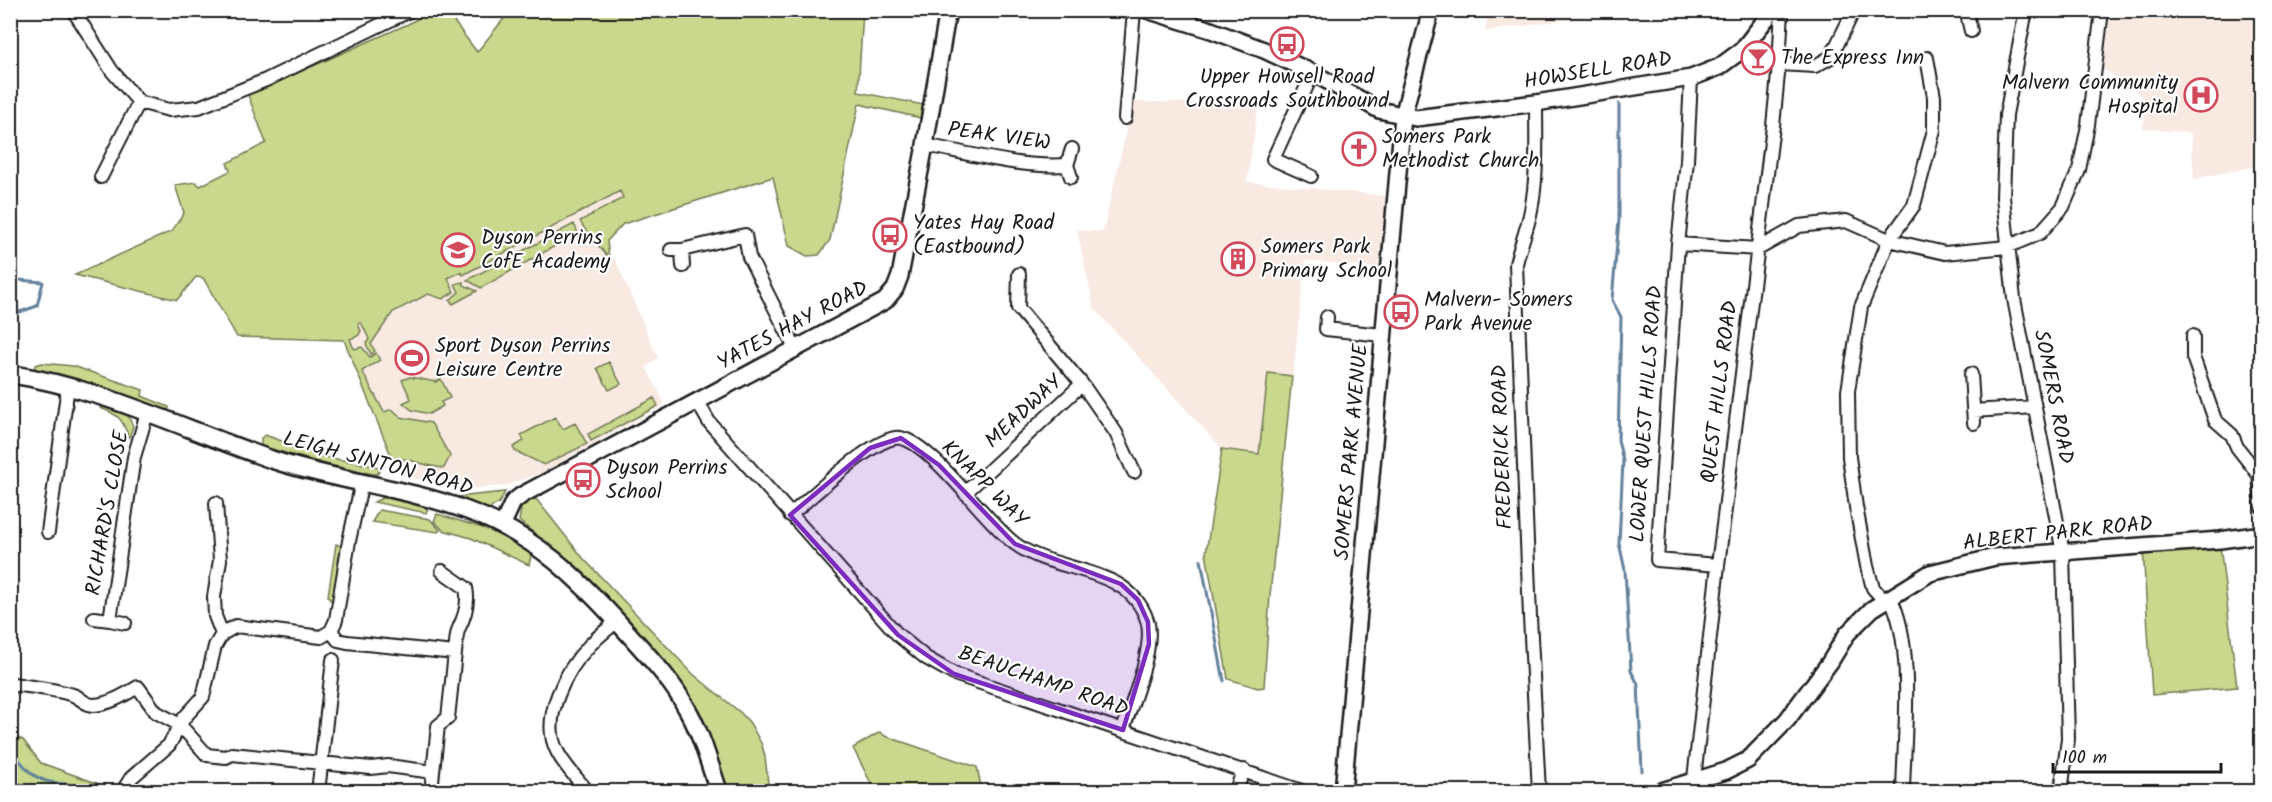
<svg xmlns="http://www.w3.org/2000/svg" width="2272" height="802" font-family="Kalam,sans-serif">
<rect width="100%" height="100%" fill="#fff"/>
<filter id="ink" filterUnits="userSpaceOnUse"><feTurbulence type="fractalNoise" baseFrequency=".0167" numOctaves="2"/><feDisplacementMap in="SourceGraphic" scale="12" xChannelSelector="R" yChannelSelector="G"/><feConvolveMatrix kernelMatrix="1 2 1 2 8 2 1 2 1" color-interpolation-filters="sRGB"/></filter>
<g filter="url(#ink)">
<path fill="#f8e9e1" d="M431 11H446L477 52 510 11 707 197 623 224 607 241 609 259H615L658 358 646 367 665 404 545 471 504 486 476 488 449 487 398 474 248 95 408 24Z
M1489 11 1608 10V14L1485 31Z
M2111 11H2261V165L2194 179 2191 133 2143 128 2147 102 2132 87 2103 69Z
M1133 102 1221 103 1258 106 1247 182 1387 196 1378 268 1305 260 1294 368 1292 376 1268 373 1259 454 1222 449 1094 308 1077 230 1103 232Z"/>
<path fill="#c8d88c" stroke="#727a54" stroke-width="1.5" d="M431 11H446L477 52 510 11H863L858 92 924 105 921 118 859 104 830 240 819 255 807 256 789 246 773 177 623 224 607 241 609 259C600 245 587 236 580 221L623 198 620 191 463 275 461 272 448 278 454 292 443 299 428 294 393 312 371 344 375 351 371 354 366 344 369 339 361 322 358 324 361 331 358 336 350 339 354 349 362 347 370 357 376 353 380 360 362 371 384 412 392 409 401 417 431 423 450 456 444 468C427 467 408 457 392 458L344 340 237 337 203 278 196 277 177 300 75 275 172 231 184 213 175 185 196 182 200 186 230 171 227 163 266 143 248 95 408 24Z
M574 224 578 233 481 288 467 280Z
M463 282 464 285 477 291 453 304 450 300 459 292 455 284Z
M609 362 621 384 609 390 597 368Z
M42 363 73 366 143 390 142 396 169 407 168 414 34 370 35 365Z
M1268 373 1292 376 1270 595 1264 687 1258 688 1228 679 1206 553 1222 449 1259 454Z
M410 377 436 382 441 379 450 398 441 402 443 406 429 414 412 410 403 403 411 399 402 380Z
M654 398 658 406 591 441 588 434Z
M101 405 128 416 133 426 129 438C122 419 120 415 100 408Z
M555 417 563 429 575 423 587 444 544 465 515 451 513 447 524 441 521 435Z
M265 435 326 457 379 467 382 464 385 465 377 474H373L328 465 261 446V438Z
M505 492 499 503 489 509 457 497Z
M382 498H392L428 508 426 513 374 502Z
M532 498 537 500 583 558 693 674 741 713 750 723 762 745 765 757 769 791H728L705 728 686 692 626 618 581 571 519 521 522 504Z
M379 510 430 519 440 530 438 532 372 522Z
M437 514 486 529 532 551 529 565 471 538 443 530 434 521Z
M336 544 341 546 333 601 330 600 328 596Z
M2220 545 2237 687 2152 695 2143 549Z
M880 732 885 736 977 767 982 791H875L853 748Z
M10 735 23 740 41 763 110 788 108 791H39L11 781Z"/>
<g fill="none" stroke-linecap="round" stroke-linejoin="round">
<path stroke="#64809b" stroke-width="3" d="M1619 104V220L1612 300 1621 317 1618 440 1623 461 1619 543 1625 570 1631 671 1638 684 1642 771
M10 259 18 280 43 282 37 306 20 312 10 310
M1201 560 1224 681
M10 750C23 762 27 775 46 781 61 785 73 782 86 792"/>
<g stroke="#1c1c1c" stroke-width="16">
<path id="minor" d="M73 10 112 71 139 102 169 110 199 107 266 80 411 10
M1966 10 1971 31
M2026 10 2006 115 2003 197 2014 299 2063 553 2068 739 2061 792
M1779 64 1815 66 1831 57 1854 10
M1691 78 1687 161 1678 244 1657 560 1718 565
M1536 103C1536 139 1538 174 1531 210 1528 227 1520 246 1516 264L1530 617 1539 792
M1125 118 1134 10
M925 145C972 154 1020 168 1067 165L1072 149
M1067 165 1071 177
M1311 176 1273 159 1313 73
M101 177 139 102
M1678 244 1758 249 1799 226 1846 221 1889 240 1945 253 2007 247 2040 233 2063 207 2079 170 2088 125 2101 19 2103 10
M671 250H682L745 235 749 257 796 350
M682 250 683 266
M1327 317 1326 329 1382 335
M2193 336V357L2215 420 2232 435 2237 447 2259 475 2262 507
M1971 374 1974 423
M1082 384 1116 433 1134 472
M697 401 709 422 898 635 926 658 954 674 1305 792
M1973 411 2035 407
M965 493 1082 384 1018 308 1019 274
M216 503 220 560 214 597 215 616 222 634
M790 515C810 499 877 433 901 438 933 445 985 521 1014 543 1055 575 1128 563 1147 620 1156 646 1131 704 1123 730
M48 532 68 386
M442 571 466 588C469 602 465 616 459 628 456 634 456 646 455 653
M1890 597C1915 645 1904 736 1903 792
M1884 600 1873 588 1867 566 1856 507 1849 457 1848 391 1861 307 1889 240 1914 205 1934 130V97L1927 58
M94 618 110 620 134 457 147 413
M110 620 125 623
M331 631 338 640 347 642 455 653 448 718 438 726 433 772
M10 689 12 684C32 687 54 689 73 695 82 698 84 705 94 705 110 704 124 695 138 687L156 712 180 725 207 755 226 757 232 754 371 768 388 766 433 772 431 792
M122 792 131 778 169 745 184 718 203 697 215 646 222 634 236 626 321 637 331 631 336 620 349 541 362 482
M318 792 333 660
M588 792C578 779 564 766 557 751 540 718 566 670 589 646 597 637 608 629 617 621
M1235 792 1244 770
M1696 792 1694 779 1718 565 1773 126 1779 64 1782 10"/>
</g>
<g stroke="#1c1c1c" stroke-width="20">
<path id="tertiary" d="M1147 10 1211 30 1264 50 1313 73 1379 110 1416 118 1536 103 1691 78 1719 67 1742 50 1773 10
M502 526 513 502 522 495 885 301 895 289 900 276 925 145 948 10
M1343 792 1403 116 1431 10
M1658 792 1726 771 1748 760 1787 720 1830 662 1847 634 1872 609 1930 573 1995 557 2220 540 2262 534"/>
</g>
<g stroke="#1c1c1c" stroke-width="21">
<path id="secondary" d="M10 374C102 388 186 430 273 460 336 481 403 487 466 510 536 535 579 579 627 632 648 656 671 679 686 707 701 732 709 763 719 792"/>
</g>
<use href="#minor" stroke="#fff" stroke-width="12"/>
<use href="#tertiary" stroke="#fff" stroke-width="15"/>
<use href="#secondary" stroke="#fff" stroke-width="16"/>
</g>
</g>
<path fill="#7b2cbf" fill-opacity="0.2" stroke="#7b2cbf" stroke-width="4.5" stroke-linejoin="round" d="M901 438 939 465 1015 544 1121 584 1138 600 1148 622 1149 644 1123 730 954 674 898 635 790 515 870 448Z"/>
<defs>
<g id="bus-ring" transform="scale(1.725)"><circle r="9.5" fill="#fff" stroke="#d1495b" stroke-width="1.5"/><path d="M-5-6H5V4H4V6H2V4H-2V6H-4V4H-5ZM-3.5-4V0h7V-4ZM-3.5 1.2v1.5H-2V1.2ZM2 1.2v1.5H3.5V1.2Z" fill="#d1495b"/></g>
<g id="bar-ring" transform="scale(1.725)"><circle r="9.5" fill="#fff" stroke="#d1495b" stroke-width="1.5"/><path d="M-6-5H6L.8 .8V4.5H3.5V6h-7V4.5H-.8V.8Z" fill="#d1495b"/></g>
<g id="hospital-ring" transform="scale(1.725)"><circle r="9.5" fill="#fff" stroke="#d1495b" stroke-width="1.5"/><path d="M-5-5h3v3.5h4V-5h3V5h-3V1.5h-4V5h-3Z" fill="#d1495b"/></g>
<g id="church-ring" transform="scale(1.725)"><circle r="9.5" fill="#fff" stroke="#d1495b" stroke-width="1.5"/><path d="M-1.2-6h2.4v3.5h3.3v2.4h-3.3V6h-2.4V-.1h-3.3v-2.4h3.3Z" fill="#d1495b"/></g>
<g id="school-ring" transform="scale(1.725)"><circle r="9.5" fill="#fff" stroke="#d1495b" stroke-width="1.5"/><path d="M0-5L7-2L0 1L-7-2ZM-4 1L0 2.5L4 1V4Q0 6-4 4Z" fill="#d1495b"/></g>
<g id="building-ring" transform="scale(1.725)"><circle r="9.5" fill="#fff" stroke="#d1495b" stroke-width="1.5"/><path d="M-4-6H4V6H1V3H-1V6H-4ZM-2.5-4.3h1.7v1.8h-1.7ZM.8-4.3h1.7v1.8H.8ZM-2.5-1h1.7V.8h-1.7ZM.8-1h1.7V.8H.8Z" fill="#d1495b"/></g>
<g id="stadium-ring" transform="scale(1.725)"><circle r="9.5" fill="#fff" stroke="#d1495b" stroke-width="1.5"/><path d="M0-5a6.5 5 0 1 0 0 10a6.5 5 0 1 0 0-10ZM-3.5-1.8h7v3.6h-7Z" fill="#d1495b"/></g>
</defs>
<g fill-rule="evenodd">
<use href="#bus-ring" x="1287" y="44"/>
<use href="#bar-ring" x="1758" y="58"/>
<use href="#hospital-ring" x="2201" y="95"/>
<use href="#church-ring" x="1359" y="149"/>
<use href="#bus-ring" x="890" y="235"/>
<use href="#school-ring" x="458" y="250"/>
<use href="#building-ring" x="1238" y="259"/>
<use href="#bus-ring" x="1401" y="312"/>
<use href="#stadium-ring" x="412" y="358"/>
<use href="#bus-ring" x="583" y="480"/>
</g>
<g text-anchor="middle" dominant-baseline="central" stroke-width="4.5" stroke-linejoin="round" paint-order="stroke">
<g font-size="21" fill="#1c1c1c" stroke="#fff" text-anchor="start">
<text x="1781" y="58">The Express Inn</text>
<text x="1287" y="77" text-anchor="middle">Upper Howsell Road<tspan x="1287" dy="24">Crossroads Southbound</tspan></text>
<text x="2178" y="83" text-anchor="end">Malvern Community<tspan x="2178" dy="24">Hospital</tspan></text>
<text x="1382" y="137">Somers Park<tspan x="1382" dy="24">Methodist Church</tspan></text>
<text x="913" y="223">Yates Hay Road<tspan x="913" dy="24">(Eastbound)</tspan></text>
<text x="481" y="238">Dyson Perrins<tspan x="481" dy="24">CofE Academy</tspan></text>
<text x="1261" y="247">Somers Park<tspan x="1261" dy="24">Primary School</tspan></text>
<text x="1424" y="300">Malvern- Somers<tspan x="1424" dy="24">Park Avenue</tspan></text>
<text x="435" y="346">Sport Dyson Perrins<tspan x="435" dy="24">Leisure Centre</tspan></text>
<text x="606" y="468">Dyson Perrins<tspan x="606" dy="24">School</tspan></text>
</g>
<g font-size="21" fill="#1c1c1c" stroke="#fff">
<text transform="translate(1598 71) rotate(-9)">HOWSELL ROAD</text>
<text transform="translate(999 137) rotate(8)">PEAK VIEW</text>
<text transform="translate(793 326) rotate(-28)">YATES HAY ROAD</text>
<text transform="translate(1720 392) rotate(-83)">QUEST HILLS ROAD</text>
<text transform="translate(2053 397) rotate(79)">SOMERS ROAD</text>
<text transform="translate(1024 412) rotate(-43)">MEADWAY</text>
<text transform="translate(1647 414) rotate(-86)">LOWER QUEST HILLS ROAD</text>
<text transform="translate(1503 447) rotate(-92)">FREDERICK ROAD</text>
<text transform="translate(1352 452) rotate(-85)">SOMERS PARK AVENUE</text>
<text transform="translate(378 464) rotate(15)">LEIGH SINTON ROAD</text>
<text transform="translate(984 484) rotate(45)">KNAPP WAY</text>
<text transform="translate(108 513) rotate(-80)">RICHARD'S CLOSE</text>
<text transform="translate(2058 534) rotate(-6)">ALBERT PARK ROAD</text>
<text transform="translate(1043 682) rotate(19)">BEAUCHAMP ROAD</text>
</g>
</g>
<rect width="2272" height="802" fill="none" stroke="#fff" stroke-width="36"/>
<rect x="18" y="18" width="2236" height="766" fill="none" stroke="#1c1c1c" stroke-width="2" filter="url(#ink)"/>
<path d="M2053 763v9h168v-9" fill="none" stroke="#1c1c1c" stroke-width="3"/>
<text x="2062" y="763" font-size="18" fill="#1c1c1c" stroke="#ffffff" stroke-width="4.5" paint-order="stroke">100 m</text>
</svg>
